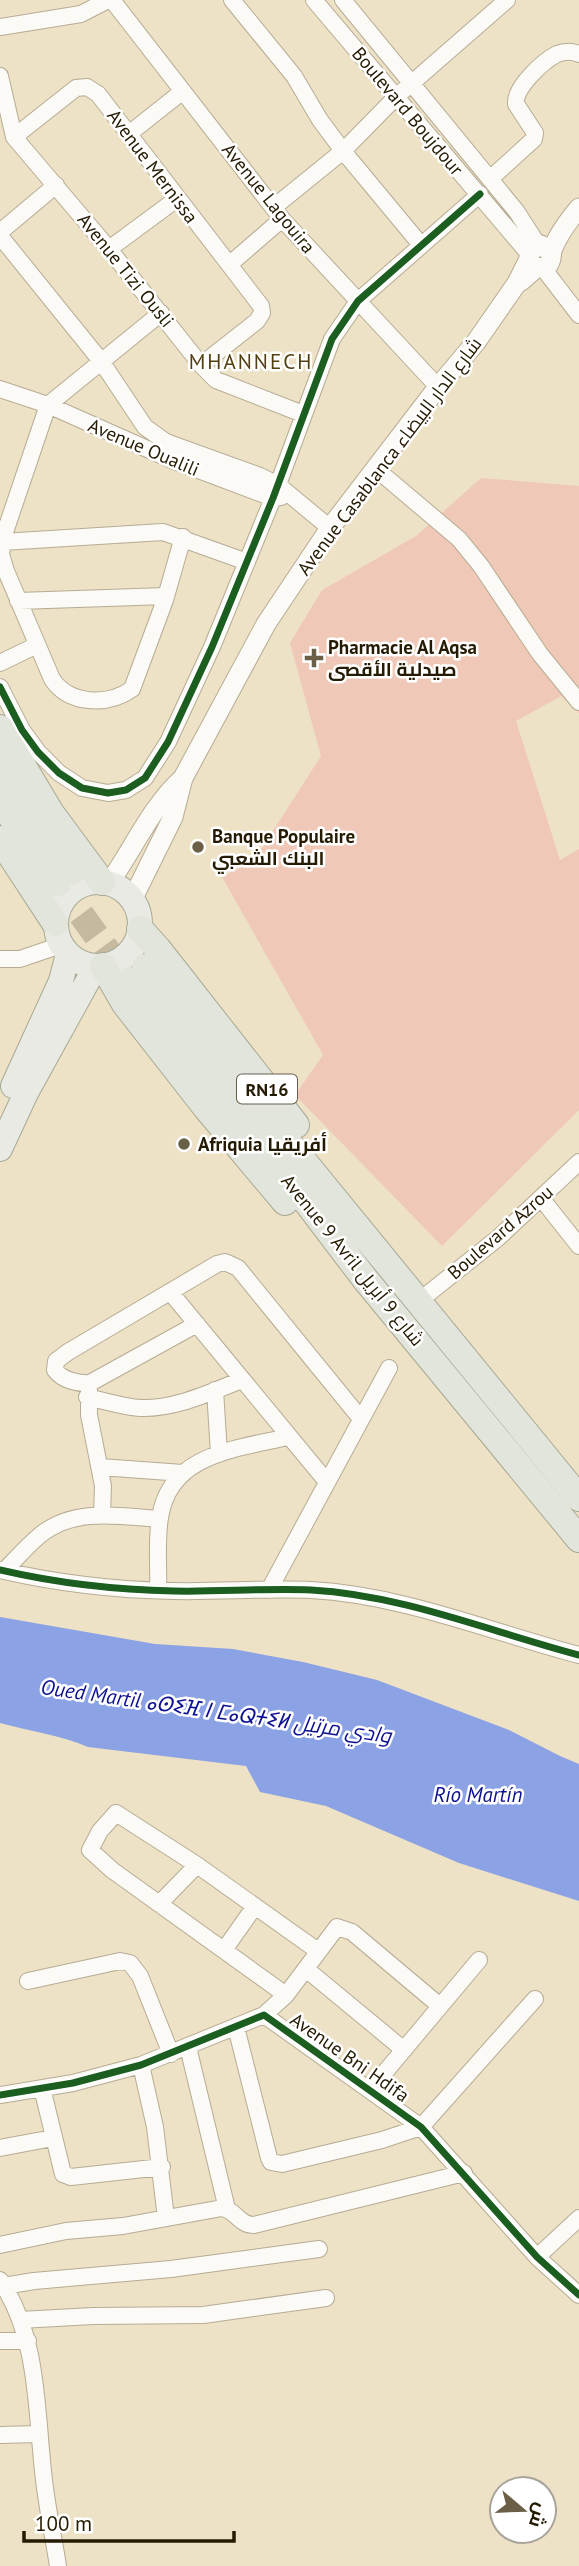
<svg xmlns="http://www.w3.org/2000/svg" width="579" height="2566" font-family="'PT Sans',Cairo,'Noto Sans Tifinagh',sans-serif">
<rect width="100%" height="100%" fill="#ede1c6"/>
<path fill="#f0c8b8" d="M481 478 579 486V713L561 696 516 721 560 860 579 849V1110L442 1246 295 1095 323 1055 222 877 255 859 321 756 290 643 322 590 416 536Z"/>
<path fill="#8ba2e4" d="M0 1617 155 1644 233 1649 303 1662 377 1680 509 1730 560 1756 579 1764V1901L459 1863 326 1806 260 1792 246 1766 88 1747C60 1735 29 1731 0 1723Z"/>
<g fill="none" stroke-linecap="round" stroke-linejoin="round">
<path stroke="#c5b99f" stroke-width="26" stroke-dasharray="26 13" stroke-linecap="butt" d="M58 883 129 980"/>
<g stroke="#b6ac94" stroke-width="18">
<path id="minor" d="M112 0 282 219 438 387
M232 0 294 76 320 120 343 151 421 245
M314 0 529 254
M343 0 517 212 538 245
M0 27 81 14 108 0
M0 76 14 137 109 249 201 365 216 380 303 414
M130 133 183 91
M14 137 76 88 87 87 98 94 261 306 262 313 257 321 201 365
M490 179 534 139 535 133 516 104C514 88 543 61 557 54 565 51 572 51 579 54
M274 207 343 151 397 96 507 0
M0 232 56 185
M0 236 101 361 145 427 166 442 260 476 278 485 330 528
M109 249 178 198
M230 264 282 219
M543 268 579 315
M161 313 48 405 4 535 1 554 6 571 52 679C69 705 108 706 132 689L165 600 183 537
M0 389 48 405 172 460 273 498 281 497
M375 468 459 539 481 566 540 654 579 702
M2 542 163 532 247 562
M18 601 166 596
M0 663 37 645
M0 687 22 730 38 752 59 773 82 788 108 793 126 790 145 778 168 742 212 647 273 498 332 339 358 301 480 194
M0 959H20L61 945
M541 1198 579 1246
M171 1293 327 1482
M419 1301 498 1238 579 1162
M197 1324 90 1383C78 1384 62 1380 55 1370L56 1361 68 1352 217 1264 225 1262 238 1268 361 1419
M89 1389V1415L103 1486 102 1515
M215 1390 219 1454
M87 1397C105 1401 124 1407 141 1408 176 1409 210 1392 242 1380
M100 1467 183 1473
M0 1570C56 1583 116 1590 174 1591 219 1592 266 1588 311 1590 403 1595 491 1632 579 1655
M4 1571C15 1560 26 1547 39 1536 73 1507 119 1516 159 1519
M158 1590C159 1567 156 1541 160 1518 169 1454 236 1449 288 1437
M269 1590 389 1368
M159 1904 197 1865
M224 1950 255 1906
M306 1969 404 2050
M28 1981 120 1961 130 1963 140 1976 171 2054
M286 1995 112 1870 90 1850 100 1831 116 1813 197 1865 318 1951
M264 2015 286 1995 337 1927 352 1932 440 2006
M236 2027 269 2158 271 2162 282 2164 382 2140 421 2127 535 1999
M188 2047 227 2209
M141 2065 155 2127 166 2218
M42 2088 63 2174 71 2177 162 2167
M370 2090 479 1960
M0 2095 73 2083 141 2065 264 2015 421 2127 537 2257 579 2295
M0 2148 53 2138
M0 2245 66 2231 123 2226 222 2208C236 2210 239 2225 254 2225L464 2173
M537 2257 579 2218
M0 2280C38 2336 36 2406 43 2471 46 2503 53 2534 58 2566
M4 2286 34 2281 171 2269 319 2249
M20 2320 93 2316 203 2315 326 2298
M0 2341H28
M0 2435 39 2434"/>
</g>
<g stroke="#b6ac94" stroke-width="21">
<path id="tertiary" d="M521 281 537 267C542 268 544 269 548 265 553 260 550 254 553 248 559 233 569 220 579 208
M109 883C134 848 151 807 183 778L266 624 330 528 438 387 476 342 517 283 529 259 530 251 541 245 551 252
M132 900 173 817 183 778"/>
</g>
<g stroke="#a8a994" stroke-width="26">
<path id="primary" d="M56 924a42 42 0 1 1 84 0a42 42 0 1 1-84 0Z
M13 1086 61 981 68 954
M0 1149 26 1093 96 966"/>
</g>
<g stroke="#a8a994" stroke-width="28">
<path id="trunk" d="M0 728 51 813 102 882
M0 766 72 872
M0 801 58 883
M0 839 55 923
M140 929 158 949 296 1125
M103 966 125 1004 207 1109 285 1202
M145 967 579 1498
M129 980 270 1154 365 1279 579 1539"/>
</g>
<use href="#minor" stroke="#fcfaf6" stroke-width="16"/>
<use href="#tertiary" stroke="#fcfaf6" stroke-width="19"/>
<use href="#primary" stroke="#e9eae3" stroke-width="24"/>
<use href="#trunk" stroke="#e2e5dc" stroke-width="26"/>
<g stroke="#fff" stroke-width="11">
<path id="cycleway" d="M0 687 22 730 38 752 59 773 82 788 108 793 126 790 145 778 168 742 212 647 273 498 332 339 358 301 480 194
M0 1570C56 1583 116 1590 174 1591 219 1592 266 1588 311 1590 403 1595 491 1632 579 1655
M0 2095 73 2083 141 2065 264 2015 421 2127 537 2257 579 2295"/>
</g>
<use href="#cycleway" stroke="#1b5e20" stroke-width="7"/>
</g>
<g fill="#6b6047" stroke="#fff" stroke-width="2.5">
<path d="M310.5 647.5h7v7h7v7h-7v7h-7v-7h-7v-7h7z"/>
<circle cx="198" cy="847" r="7"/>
<circle cx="184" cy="1144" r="7"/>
</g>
<g text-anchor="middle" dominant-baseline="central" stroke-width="5" stroke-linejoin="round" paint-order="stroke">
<rect fill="#fff" stroke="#665f4e" stroke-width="2" x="237" y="1074.5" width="60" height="29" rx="5"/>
<g font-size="18" font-weight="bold" fill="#251b02">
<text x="267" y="1089">RN16</text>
</g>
<g font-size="19" fill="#251b02" stroke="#fff">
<text transform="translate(408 111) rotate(50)">Boulevard Boujdour</text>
<text transform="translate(153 166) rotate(53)">Avenue Mernissa</text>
<text transform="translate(269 198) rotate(51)">Avenue Lagouira</text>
<text transform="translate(126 270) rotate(51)">Avenue Tizi Ousli</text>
<text transform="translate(144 447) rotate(23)">Avenue Oualili</text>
<text transform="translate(389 456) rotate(-53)">Avenue Casablanca شارع الدار البيضاء</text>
<text transform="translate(500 1232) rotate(-41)">Boulevard Azrou</text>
<text transform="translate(353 1260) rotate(51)">Avenue 9 Avril شارع 9 أبريل</text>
<text transform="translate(350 2057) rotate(35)">Avenue Bni Hdifa</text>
</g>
<g font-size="19" font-weight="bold" fill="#251b02" stroke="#fff" text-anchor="start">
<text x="328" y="647">Pharmacie Al Aqsa<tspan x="328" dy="22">صيدلية الأقصى</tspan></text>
<text x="212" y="836">Banque Populaire<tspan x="212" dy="22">البنك الشعبي</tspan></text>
<text x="198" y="1144">Afriquia أفريقيا</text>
</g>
<g font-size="21" letter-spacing="2" fill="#534010" stroke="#fff">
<text x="251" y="361">MHANNECH</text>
</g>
<g font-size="21" font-style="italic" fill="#0d1191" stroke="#fff">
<text transform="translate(216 1711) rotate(8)">Oued Martil ⴰⵙⵉⴼ ⵏ ⵎⴰⵕⵜⵉⵍ وادي مرتيل</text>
<text x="478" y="1794">Río Martín</text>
</g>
</g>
<g transform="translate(523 2510) rotate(109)"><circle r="33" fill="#ffffff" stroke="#a8a49a" stroke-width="2"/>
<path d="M0-5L12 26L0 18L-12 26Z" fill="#6b6047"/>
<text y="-10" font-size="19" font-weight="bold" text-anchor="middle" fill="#251b02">ش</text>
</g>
<path d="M24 2531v10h210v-10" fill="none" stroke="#251b02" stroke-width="3.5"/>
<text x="35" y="2531" font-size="21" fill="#251b02" stroke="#ffffff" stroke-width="5" paint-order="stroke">100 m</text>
</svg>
